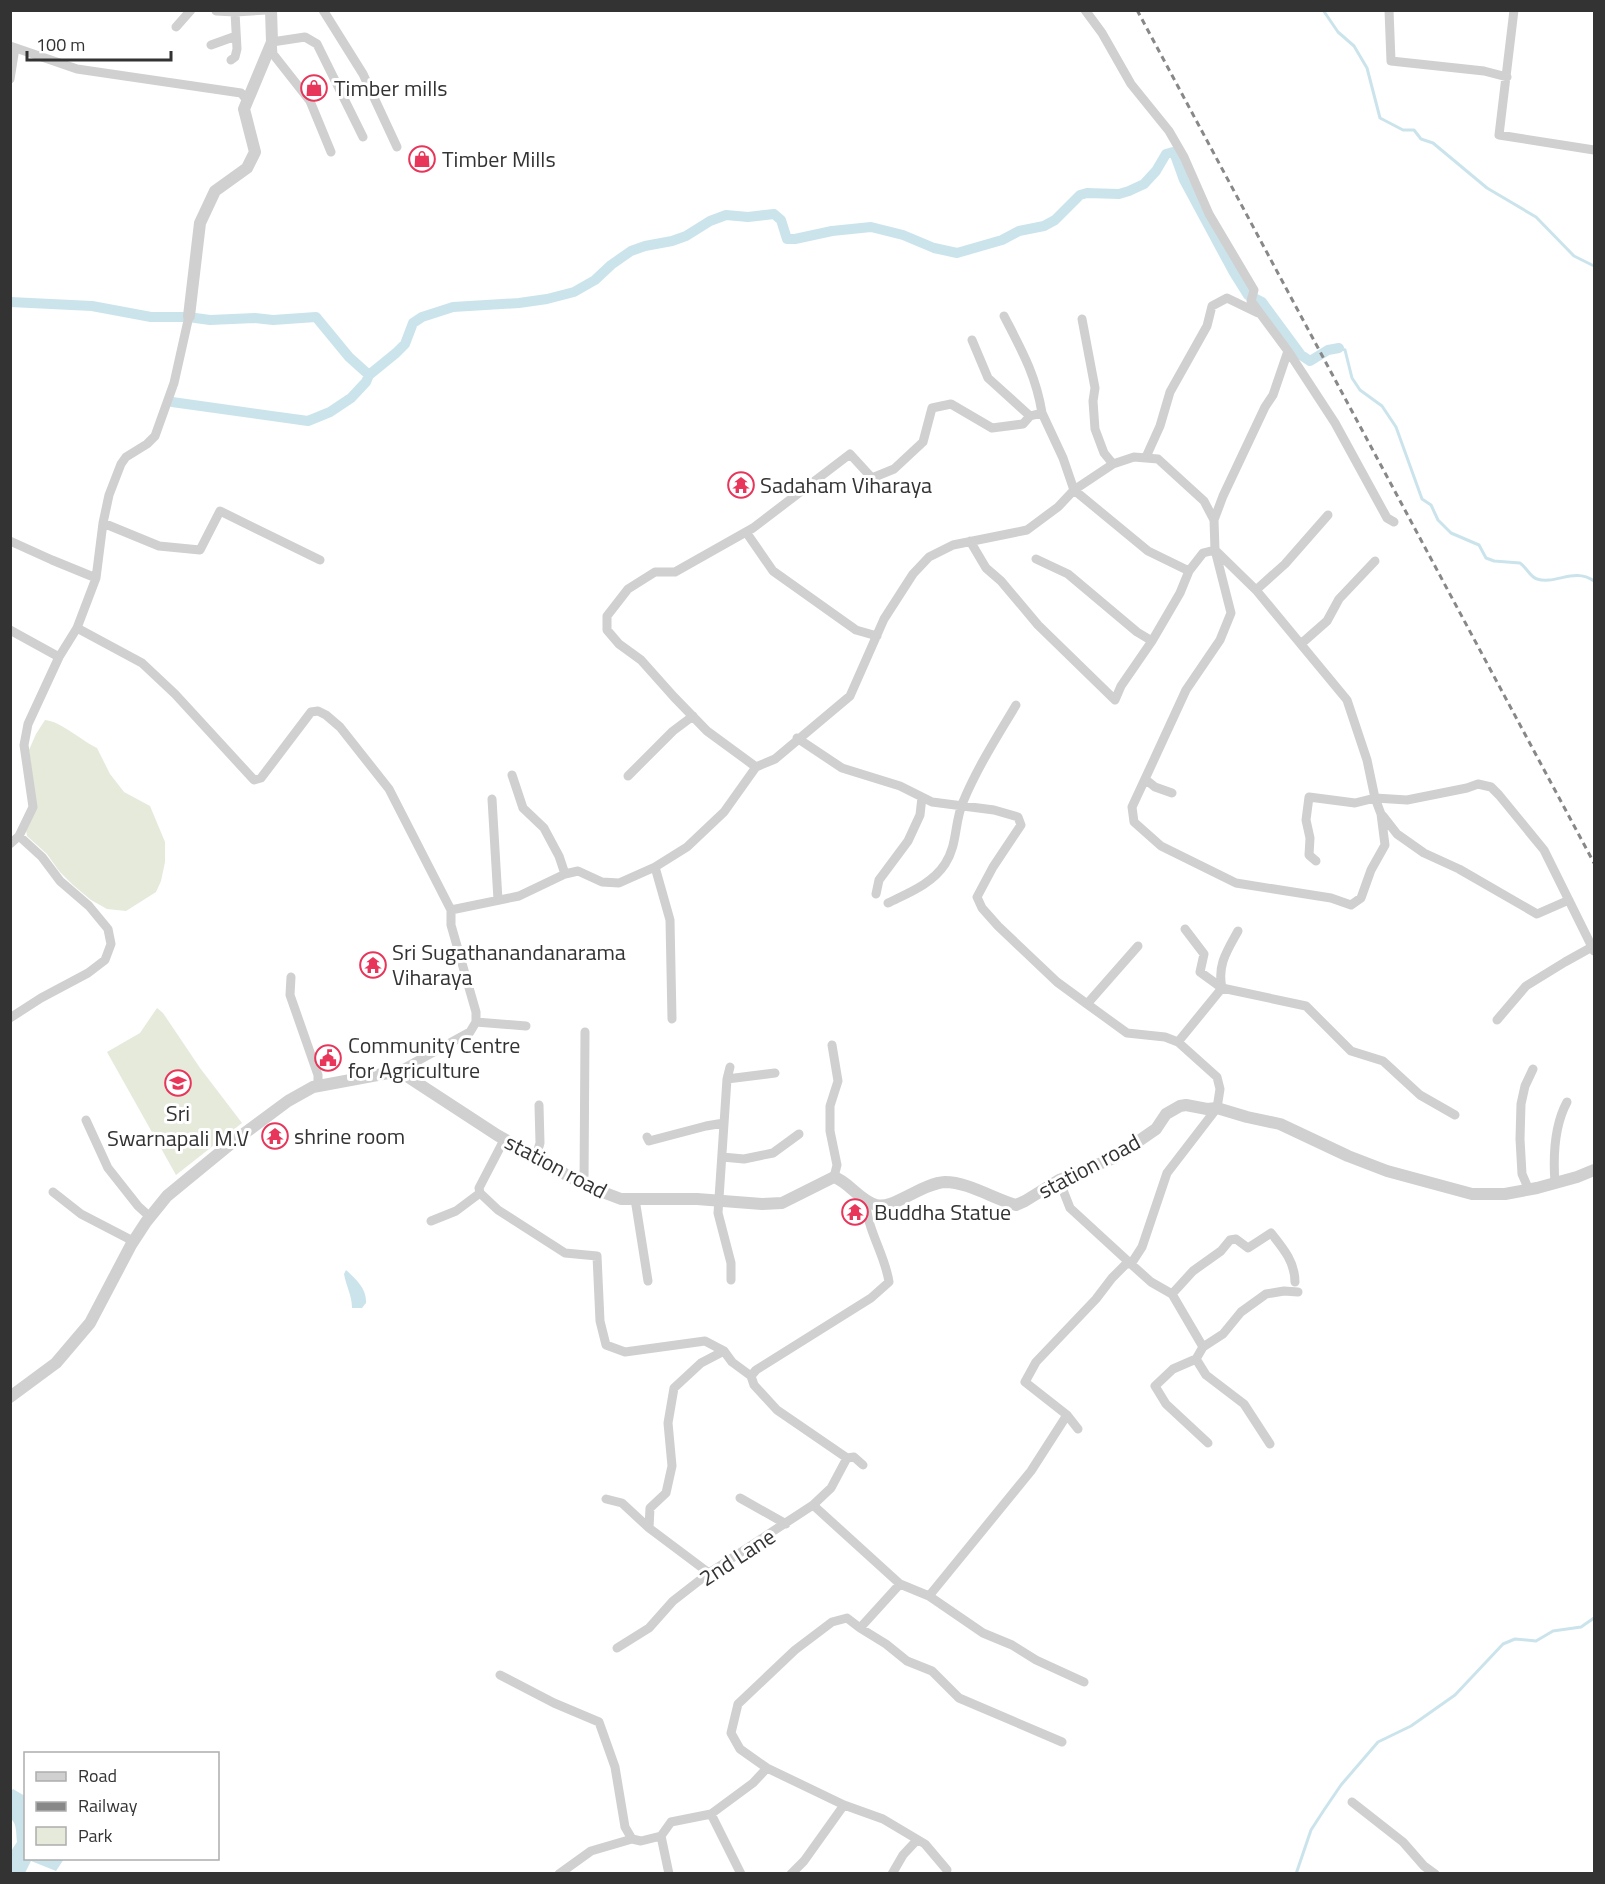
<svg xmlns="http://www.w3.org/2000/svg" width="1605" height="1884" font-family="'Titillium Web',sans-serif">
<rect width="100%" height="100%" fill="#fff"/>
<path fill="#e5eadb" d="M45 720C60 721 82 741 97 748L110 774 124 792 150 806 165 842V862L161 881 156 892 126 911 107 909 91 900 73 885 59 871 47 854 27 836 26 830 36 802 29 750 36 734Z
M157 1008 163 1013 200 1068 242 1123 176 1175 107 1052 140 1033Z"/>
<path fill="#cbe4ec" d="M346 1270C356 1279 367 1289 366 1303L362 1308H352C352 1295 346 1286 344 1274Z
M13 1789 25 1796 26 1858 64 1859 56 1871 31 1861 25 1873H11V1851L17 1842C16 1834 17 1824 11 1819V1791Z"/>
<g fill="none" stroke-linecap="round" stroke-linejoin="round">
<path stroke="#cbe4ec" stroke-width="3" d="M1323 10 1338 32 1354 46 1367 68 1380 118 1403 130H1414L1421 139 1433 143 1487 188 1536 217 1574 256 1594 266
M1339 348 1345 350 1352 378 1360 390 1382 406 1396 427 1422 499 1431 505 1438 520 1451 533 1479 545 1486 558 1494 561 1520 563C1527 568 1530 577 1537 579 1556 585 1574 567 1594 581
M1296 1874 1311 1830 1324 1810 1341 1785 1378 1742 1411 1726 1455 1695 1503 1644 1515 1639 1536 1641 1553 1631 1581 1627 1594 1618"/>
<path stroke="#cbe4ec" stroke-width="10" d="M10 302 92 306 151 317H188L210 320 255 318 273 320 316 317 349 357 369 375 396 353 405 344 413 323 422 317 453 307 519 303 547 299 574 292 595 280 611 265 631 251 645 246 672 241 686 236 710 221 726 215 748 217 774 214 781 220 787 239H795L832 231 871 227 903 235 934 248 957 253 1002 240 1019 231 1044 226 1055 220 1080 195 1087 193 1119 194 1129 191 1144 184 1156 171 1166 154 1173 152 1175 155 1184 180 1233 271 1248 295 1262 302 1301 355 1310 361 1328 350 1339 348
M172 402 308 421 330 412 351 398 366 382 369 375"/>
<path stroke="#d0d0d0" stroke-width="9" d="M323 10 363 74 397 147
M1085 10 1102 33 1131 84 1169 131 1184 157 1209 214 1254 290 1251 301 1288 351 1335 423 1387 518 1394 522
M1389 10 1391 61 1484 71 1507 77
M1514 10 1499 135 1594 150
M216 11 235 12
M176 27 191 10
M211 45 236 36
M10 46 77 69 241 93 247 100
M231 60 235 57 237 49 235 12 267 10
M10 79 15 48
M331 152 310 101 273 54 272 42 305 37 317 44 363 137
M1004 316C1021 349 1036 375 1042 413
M1082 319 1095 388 1093 401 1095 429 1104 453 1113 464
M972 340 988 378 1030 416
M1146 457 1160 426 1170 392 1207 326 1212 306 1227 298 1258 313
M1214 520 1223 496 1265 407 1273 395 1288 351
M103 523 159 546 200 550 220 511 320 560
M746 532 773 571 856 630 877 636
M10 541 52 560 96 578
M1036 559 1068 574 1137 632 1152 641
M1256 590 1285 564 1328 515
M77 628 142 663 175 694 254 780 261 778 311 712 318 711 326 715 340 727 389 789 451 910
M10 630 59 657
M1302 643 1327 621 1339 599 1375 561
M797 738 842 768 900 786 932 802 994 810 1018 817 1021 825 993 867 977 897 982 908 998 926 1057 982 1087 1004 1127 1033 1165 1037 1178 1042 1217 1077 1220 1089 1217 1108 1167 1173 1142 1247 1131 1264 1070 1208 1059 1180
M756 767 775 759 850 696 884 619 913 574 929 557 953 545 1027 530 1058 507 1074 490 1113 464 1134 457 1158 459 1204 501 1214 520 1215 550 1256 590 1347 700 1367 760 1375 798 1381 814 1385 845 1371 870 1361 898 1351 905 1331 898 1236 883 1161 846 1134 822 1132 807 1145 779 1186 690 1220 640 1231 613 1215 550 1203 553 1189 571 1180 593 1152 641 1121 686 1115 700 1038 625 1001 581 986 568 970 541
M512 775 523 808 544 828 559 856 565 874
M628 776 673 731 693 716
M1145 779 1155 787 1172 793
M492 799 498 900
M1383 816 1397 834 1424 853 1459 869 1537 914 1569 900
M10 844 19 836 33 807 24 745 28 724 59 657 77 628 96 578 103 523 109 495 121 464 126 457 147 444 155 436 174 383 189 316
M1316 861 1309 855 1310 838 1306 820 1309 797 1355 803 1375 798 1407 800 1467 788 1478 784 1491 787 1499 795 1544 850 1594 951
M655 867 670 920 672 1019
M876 894 879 880 908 841 920 815 922 797
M888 903C908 893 932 884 945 864 958 844 954 823 963 802 977 768 997 737 1016 705
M1185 929 1204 954 1200 972 1222 988 1306 1006 1351 1051 1383 1061 1420 1095 1455 1115
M291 977 290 995 318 1075V1086
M1087 1004 1138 946
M10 1018 41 998 88 973 105 960 111 944 108 929 89 906 60 881 42 857 19 836
M1497 1020 1526 986 1565 962 1592 947
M476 1022 526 1026
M1178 1042 1222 988C1217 965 1227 951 1238 931
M832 1045 838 1081 830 1106V1131L837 1165 834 1177
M730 1067 727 1079 718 1213 731 1263V1280
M399 1071 470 1032 476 1022V1012L451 925V910L519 896 565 874 578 871 602 882 619 883 655 867 687 847 724 812 756 767 707 731 674 697 641 660 619 644 607 630V616L628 589 655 572H675L753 528 850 454 872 478 894 469 923 442 932 408 951 404 992 428 1023 424 1030 416 1042 413 1063 458 1074 490 1148 551 1189 571
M727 1079 775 1073
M86 1120 108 1168 138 1206 150 1217
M647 1137 649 1141 706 1126 724 1123
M536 1157 540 1143 539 1105
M722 1157 744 1159 773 1153 799 1134
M1555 1183C1553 1156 1554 1126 1567 1102
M584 1185 585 1032
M1529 1190 1522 1174 1520 1139 1521 1104 1525 1086 1533 1069
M53 1192 81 1214 133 1241
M480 1193 498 1210 565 1253 597 1256 600 1321 606 1345 625 1352 705 1341 724 1351 732 1362 751 1376 754 1385 777 1410 847 1458 854 1457 863 1465
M635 1199 648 1281
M431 1221 456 1211 480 1193 479 1188 505 1138
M1172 1294 1203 1347 1196 1359 1206 1375 1244 1404 1270 1444
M1203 1347 1223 1334 1241 1312 1266 1294 1284 1291 1298 1292
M1196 1359 1173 1369 1155 1386 1166 1404 1208 1443
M751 1376 756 1370 871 1298 889 1282C885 1254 866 1229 866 1200
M1078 1429 1067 1415 1025 1382 1036 1362 1096 1299 1112 1278 1126 1264H1131L1151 1282 1172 1294 1193 1271 1221 1251 1230 1240 1236 1239 1248 1248 1271 1233C1283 1248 1295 1262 1295 1282
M740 1498 786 1524
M606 1499 622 1503 649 1528 709 1573
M813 1505 900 1584
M649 1528 650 1508 666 1493 672 1466 668 1423 674 1388 701 1363 724 1351
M929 1596 983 1633 1012 1645 1036 1660 1084 1682
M860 1628 886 1644 907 1661 932 1671 959 1698 1062 1742
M617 1648 649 1628 673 1601 709 1573 813 1505 831 1488 847 1458
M500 1675 554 1703 599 1722 615 1767 625 1827 632 1839
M1352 1802 1403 1842 1424 1866 1435 1874
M711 1814 741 1874
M947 1870 925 1844 883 1819 844 1805 767 1768 740 1749 731 1733 738 1704 795 1650 832 1622 847 1618 860 1628 900 1584 929 1596 1031 1471 1067 1415
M559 1874 591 1851 632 1839 641 1841 661 1836
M669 1874 661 1836 671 1822 711 1814 753 1783 767 1768
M791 1874 804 1861 844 1805
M892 1874 903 1855 917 1840"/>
<path stroke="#d0d0d0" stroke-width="12" d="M189 316 200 223 215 191 247 168 255 152 244 109 272 42 271 10
M10 1397 56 1363 90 1323 131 1245 146 1222 167 1196 184 1182 234 1141 288 1101 313 1087 399 1071 497 1135 584 1185 621 1199H697L762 1204 782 1203 834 1177C849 1182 859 1200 876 1205 893 1210 922 1183 945 1182 968 1182 994 1199 1016 1205L1025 1201 1059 1180 1114 1158 1156 1129 1166 1114 1180 1106 1186 1105 1207 1109 1217 1108 1247 1117 1280 1124 1348 1156 1387 1171 1472 1194H1505L1537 1188 1577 1177 1594 1170"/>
<path stroke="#888" stroke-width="3" stroke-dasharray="6 4.5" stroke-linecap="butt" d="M1137 10 1594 863"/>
</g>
<defs>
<g id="shop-ring" transform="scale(1.35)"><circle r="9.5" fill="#fff" stroke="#e8365b" stroke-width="1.5"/><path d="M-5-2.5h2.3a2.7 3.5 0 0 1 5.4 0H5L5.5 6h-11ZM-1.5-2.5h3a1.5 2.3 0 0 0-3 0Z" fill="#e8365b"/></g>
<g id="temple-ring" transform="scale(1.35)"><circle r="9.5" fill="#fff" stroke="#e8365b" stroke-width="1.5"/><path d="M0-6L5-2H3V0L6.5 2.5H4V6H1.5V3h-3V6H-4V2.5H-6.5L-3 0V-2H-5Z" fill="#e8365b"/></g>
<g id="civic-ring" transform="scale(1.35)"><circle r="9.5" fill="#fff" stroke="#e8365b" stroke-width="1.5"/><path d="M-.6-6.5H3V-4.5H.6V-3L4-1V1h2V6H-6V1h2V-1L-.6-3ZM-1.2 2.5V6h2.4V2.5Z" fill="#e8365b"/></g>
<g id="school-ring" transform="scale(1.35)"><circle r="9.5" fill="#fff" stroke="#e8365b" stroke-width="1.5"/><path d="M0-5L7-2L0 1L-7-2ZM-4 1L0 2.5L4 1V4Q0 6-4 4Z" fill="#e8365b"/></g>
</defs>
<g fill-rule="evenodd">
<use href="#shop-ring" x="314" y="88"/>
<use href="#shop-ring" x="422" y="159"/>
<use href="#temple-ring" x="741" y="485"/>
<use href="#temple-ring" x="373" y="965"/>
<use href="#civic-ring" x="328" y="1058"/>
<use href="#school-ring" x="178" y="1083"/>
<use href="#temple-ring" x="275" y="1136"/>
<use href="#temple-ring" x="855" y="1212"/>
</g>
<g text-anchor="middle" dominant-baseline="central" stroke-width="6" stroke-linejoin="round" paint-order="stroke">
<g font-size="22" fill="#333" stroke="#fff" text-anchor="start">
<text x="334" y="88">Timber mills</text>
<text x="442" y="159">Timber Mills</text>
<text x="760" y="485">Sadaham Viharaya</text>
<text x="392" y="952">Sri Sugathanandanarama<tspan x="392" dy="25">Viharaya</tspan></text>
<text x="348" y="1045">Community Centre<tspan x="348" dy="25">for Agriculture</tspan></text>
<text x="178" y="1113" text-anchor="middle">Sri<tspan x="178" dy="25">Swarnapali M.V</tspan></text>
<text x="294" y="1136">shrine room</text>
<text x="874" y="1212">Buddha Statue</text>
</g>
<g font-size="22" fill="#333" stroke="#fff">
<text transform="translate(556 1166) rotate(28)">station road</text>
<text transform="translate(1089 1166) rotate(-28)">station road</text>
<text transform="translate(737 1557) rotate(-33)">2nd Lane</text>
</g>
</g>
<rect width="1605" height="1884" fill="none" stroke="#333333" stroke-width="24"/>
<rect x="24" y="1752" width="195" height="108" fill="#ffffff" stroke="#adadad" stroke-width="1.5"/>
<rect x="36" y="1772" width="30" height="9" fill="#d0d0d0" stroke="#adadad" stroke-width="1.5"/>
<text x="78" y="1782" font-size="18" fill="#333333">Road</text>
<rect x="36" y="1802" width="30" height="9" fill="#888888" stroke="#adadad" stroke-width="1.5"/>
<text x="78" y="1812" font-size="18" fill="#333333">Railway</text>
<rect x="36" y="1827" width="30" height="18" fill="#e5eadb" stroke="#adadad" stroke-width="1.5"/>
<text x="78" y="1842" font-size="18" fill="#333333">Park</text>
<path d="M27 51v9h144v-9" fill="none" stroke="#333333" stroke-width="3"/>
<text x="36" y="51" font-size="18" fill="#333333" stroke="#ffffff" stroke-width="4.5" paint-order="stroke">100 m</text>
</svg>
